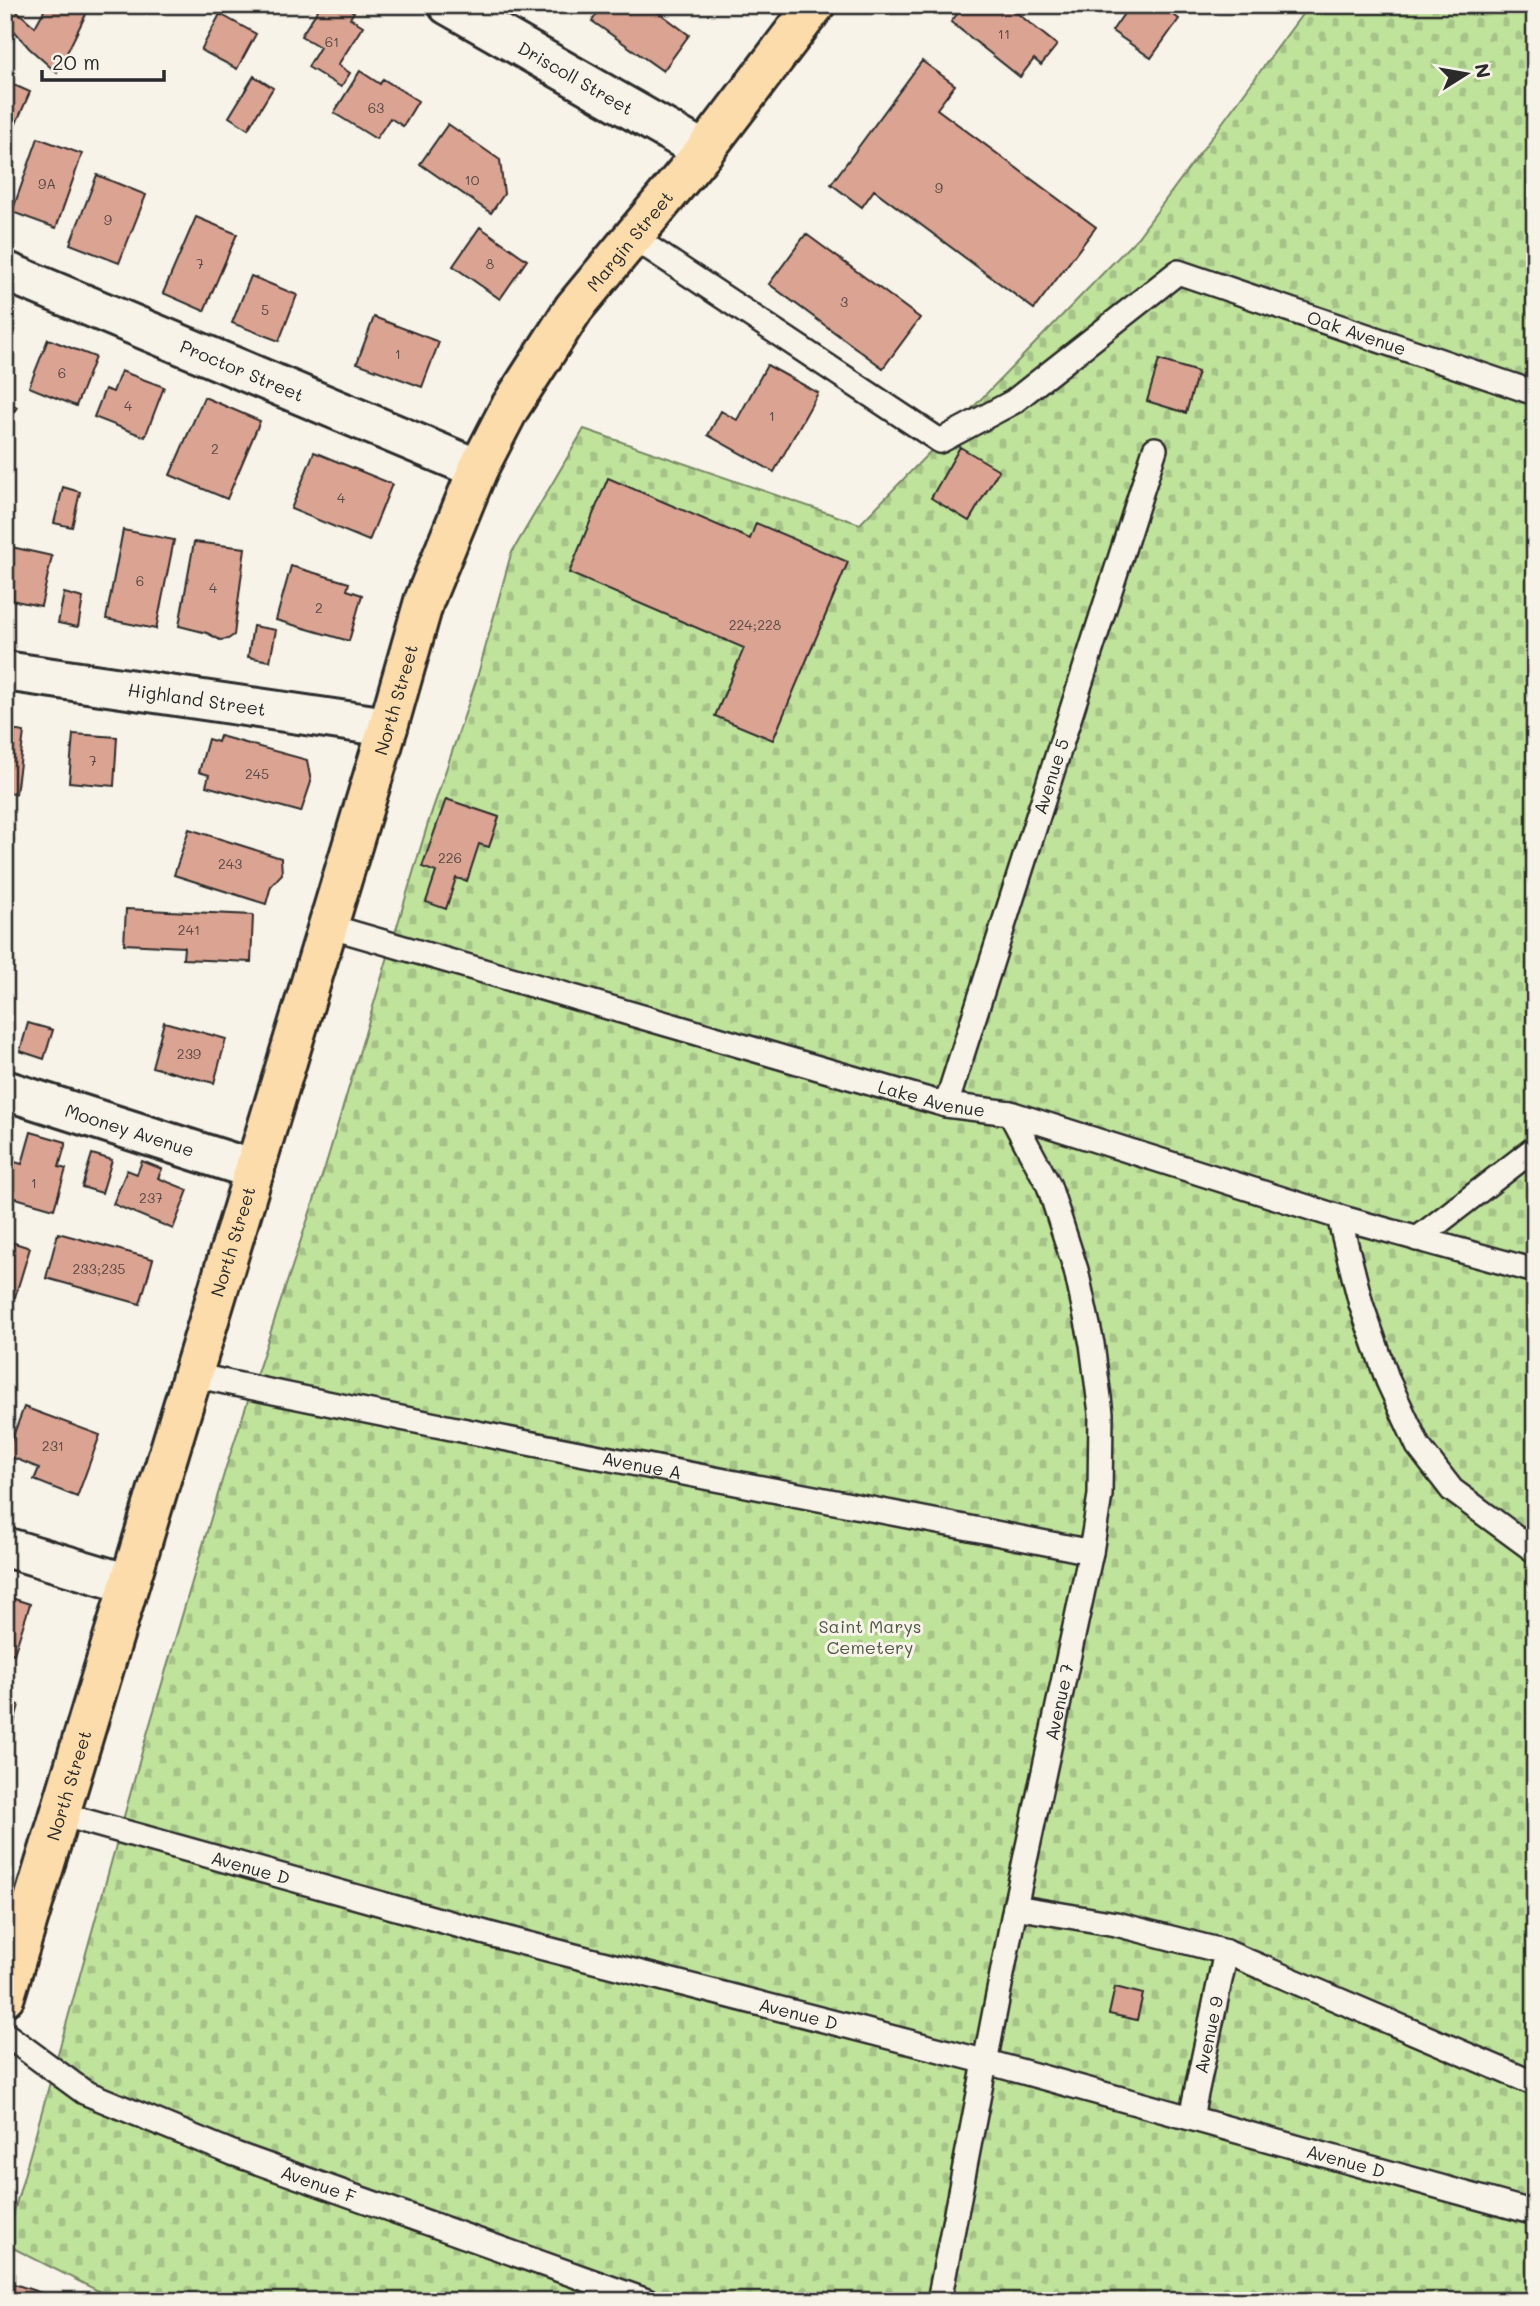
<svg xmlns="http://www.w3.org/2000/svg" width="1540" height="2306" font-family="Mali,sans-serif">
<defs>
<pattern id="cemetery-stones" width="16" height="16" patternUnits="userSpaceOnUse" patternTransform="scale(1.75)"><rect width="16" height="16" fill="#c0e39c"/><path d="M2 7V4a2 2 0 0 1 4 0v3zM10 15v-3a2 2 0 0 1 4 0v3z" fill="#a5c387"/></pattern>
</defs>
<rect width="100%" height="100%" fill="#f7f3e8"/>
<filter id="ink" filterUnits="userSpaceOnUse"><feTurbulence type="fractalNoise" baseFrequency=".0143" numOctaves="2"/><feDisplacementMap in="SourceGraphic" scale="14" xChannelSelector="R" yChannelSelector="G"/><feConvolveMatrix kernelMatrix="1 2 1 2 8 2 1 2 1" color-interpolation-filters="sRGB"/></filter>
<g filter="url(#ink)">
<path fill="url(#cemetery-stones)" stroke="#768764" stroke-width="2" d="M1309 5H1535V2301H118L5 2244 145 1741 226 1467 325 1167 428 823 477 678 511 554 584 429 860 524 1138 237Z"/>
<path fill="#dba492" stroke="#2b2b2b" stroke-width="2" d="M47 5H77L87 12 57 73 29 48 5 20 11 6 35 27Z
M321 5H342L354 12 350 18 363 26 338 65 350 73 341 87 308 67 320 47 301 36Z
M603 5H649L689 35 663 71 592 21Z
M964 5H1007L1057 45 1041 65 1034 59 1020 77 951 22Z
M1130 5H1160L1179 19 1151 58 1112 31Z
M220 14 256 34 237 69 201 50Z
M922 61 955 85 937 109 1096 227 1034 309 874 190 862 207 831 184Z
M360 71 380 84 383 79 418 101 403 126 390 118 376 139 334 113Z
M254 76 273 88 248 129 229 117Z
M5 81 30 92 15 126 5 121Z
M448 124 500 160 504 194 491 213 420 164Z
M38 138 82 154 56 228 12 212Z
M97 175 146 195 119 263 70 244Z
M196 217 237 234 204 311 163 293Z
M480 227 527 260 500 299 453 266Z
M806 234 920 318 883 368 769 284Z
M251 276 297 295 279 341 232 323Z
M374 317 439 342 422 387 357 363Z
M48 339 95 357 76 406 29 387Z
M1159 360 1198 372 1186 413 1147 401Z
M767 365 818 393 774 472 708 435 721 411 737 420Z
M121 371 164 387 145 437 94 417 105 389 113 392Z
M204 397 260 421 227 499 170 475Z
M5 401 17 407 5 428Z
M960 447 999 470 969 521 931 498Z
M314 452 392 484 369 541 291 509Z
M608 478 750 539 756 523 848 562 773 740 715 716 744 648 569 573Z
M63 487 80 492 72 527 54 523Z
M123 530 174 540 156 629 106 619Z
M194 542 245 548 234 635 228 639 220 640 207 633 179 626Z
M7 546 52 556 41 606 5 599Z
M291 566 349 583 347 590 362 595 349 641 276 620Z
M64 593 83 598 78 627 58 623Z
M253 626 276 630 270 661 248 657Z
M5 729 24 732 16 794 5 792Z
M73 734 117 737 114 786 69 782Z
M220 736 307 760 311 782 301 812 206 786 209 775 199 772 208 739 218 742Z
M446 799 499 817 489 847 479 844 467 881 456 878 446 909 426 902 436 872 422 867Z
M189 829 281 858 282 874 271 886 266 904 174 875Z
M126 909 253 915 251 962 183 959 184 947 124 944Z
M164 1022 226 1039 214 1083 152 1067Z
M28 1023 53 1030 44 1059 20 1051Z
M31 1132 66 1142 59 1167 66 1169 54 1209 5 1195 7 1160 22 1164Z
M92 1154 112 1160 102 1193 82 1187Z
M142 1161 162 1169 158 1178 188 1190 173 1229 113 1204 127 1170 137 1174Z
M58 1233 153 1259 140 1304 46 1278Z
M5 1240 30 1248 15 1297 5 1294Z
M24 1407 100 1435 77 1497 34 1480 39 1468 6 1455Z
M5 1596 30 1604 14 1654 5 1651Z
M5 1701 19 1705 13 1726 5 1724Z
M1115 1987 1143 1994 1137 2020 1109 2014Z
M5 2281 63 2300V2301H5Z"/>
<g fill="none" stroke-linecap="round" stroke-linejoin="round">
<g stroke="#2b2b2b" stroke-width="28">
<g id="service">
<path id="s1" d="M633 237 940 441 1013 402 1178 272 1535 393"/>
<path id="s2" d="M328 926 946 1105 1010 1113 1339 1217 1535 1271"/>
<path id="s3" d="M946 1105 1155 449"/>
<path d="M1339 1217 1361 1304 1388 1381 1418 1446 1452 1490 1535 1551"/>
<path d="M1417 1239 1535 1148"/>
<path id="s4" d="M193 1375C491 1439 792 1492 1091 1552"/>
<path id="s5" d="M60 1814 493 1935 987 2062 1535 2213"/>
<path d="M1015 1907 1116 1924 1226 1952 1535 2084"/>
<path id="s6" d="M5 2034 84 2092 235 2154 647 2301"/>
<path id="s7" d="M1191 2117 1226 1952"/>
<path id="s8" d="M939 2301 1015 1907 1091 1552 1100 1495 1101 1413 1092 1344 1076 1270 1049 1186 1010 1113"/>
</g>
</g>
<g stroke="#2b2b2b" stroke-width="44">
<g id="minor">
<path id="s9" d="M448 5 704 151"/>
<path id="s10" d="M5 271 478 469"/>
<path id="s11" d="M5 671 388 727"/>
<path id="s12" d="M5 1090 255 1170"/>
<path d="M5 1547 129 1584"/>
</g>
</g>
<g stroke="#2b2b2b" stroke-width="44">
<g id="trunk">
<path id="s13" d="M5 1996 388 727 424 601 478 469 509 409 574 308 704 151 815 5"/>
</g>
</g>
<use href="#service" stroke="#f7f3e8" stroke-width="23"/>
<use href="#minor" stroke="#f7f3e8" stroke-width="38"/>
<use href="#trunk" stroke="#fddcac" stroke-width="38"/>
</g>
</g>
<g text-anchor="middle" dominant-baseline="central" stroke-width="6" stroke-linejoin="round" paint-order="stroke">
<g font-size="14" fill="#574945">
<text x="1004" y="33">11</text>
<text x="332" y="41">61</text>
<text x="376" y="107">63</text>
<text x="472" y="179">10</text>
<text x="47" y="183">9A</text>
<text x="939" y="187">9</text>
<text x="108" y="219">9</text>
<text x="200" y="263">7</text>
<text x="490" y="263">8</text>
<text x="844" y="301">3</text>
<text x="265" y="309">5</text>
<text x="398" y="353">1</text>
<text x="62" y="372">6</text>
<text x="128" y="405">4</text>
<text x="772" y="415">1</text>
<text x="215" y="448">2</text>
<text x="341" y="497">4</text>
<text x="140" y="580">6</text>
<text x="213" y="587">4</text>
<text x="319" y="607">2</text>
<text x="755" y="624">224;228</text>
<text x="93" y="760">7</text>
<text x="257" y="773">245</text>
<text x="450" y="857">226</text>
<text x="230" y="863">243</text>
<text x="189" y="929">241</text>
<text x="189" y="1053">239</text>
<text x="34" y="1182">1</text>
<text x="151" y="1197">237</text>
<text x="99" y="1268">233;235</text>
<text x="53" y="1445">231</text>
</g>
<g font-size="18" fill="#2b2b2b" stroke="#f7f3e8">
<text stroke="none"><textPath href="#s9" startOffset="147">Driscoll Street</textPath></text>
<text stroke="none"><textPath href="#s13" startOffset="1874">Margin Street</textPath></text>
<text stroke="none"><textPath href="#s1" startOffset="850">Oak Avenue</textPath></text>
<text stroke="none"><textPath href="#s10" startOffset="257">Proctor Street</textPath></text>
<text stroke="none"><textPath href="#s11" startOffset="194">Highland Street</textPath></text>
<text stroke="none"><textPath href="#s13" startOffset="1354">North Street</textPath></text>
<text stroke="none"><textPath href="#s3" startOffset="345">Avenue 5</textPath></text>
<text stroke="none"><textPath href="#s2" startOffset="628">Lake Avenue</textPath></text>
<text stroke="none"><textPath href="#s12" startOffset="131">Mooney Avenue</textPath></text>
<text stroke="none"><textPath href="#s13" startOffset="788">North Street</textPath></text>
<text stroke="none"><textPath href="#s4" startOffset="458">Avenue A</textPath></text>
<text stroke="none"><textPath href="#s8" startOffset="611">Avenue 7</textPath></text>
<text stroke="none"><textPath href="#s13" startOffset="220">North Street</textPath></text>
<text stroke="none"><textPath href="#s5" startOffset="198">Avenue D</textPath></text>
<text stroke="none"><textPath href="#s5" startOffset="765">Avenue D</textPath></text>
<text stroke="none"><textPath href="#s7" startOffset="84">Avenue 9</textPath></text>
<text stroke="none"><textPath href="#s5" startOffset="1332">Avenue D</textPath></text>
<text stroke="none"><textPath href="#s6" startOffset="350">Avenue F</textPath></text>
</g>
<g font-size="18" fill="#505947" stroke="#f7f3e8">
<text x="870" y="1626">Saint Marys<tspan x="870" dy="21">Cemetery</tspan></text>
</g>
</g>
<rect width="1540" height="2306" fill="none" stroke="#f7f3e8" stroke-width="28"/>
<rect x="14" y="14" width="1512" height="2278" fill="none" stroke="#2b2b2b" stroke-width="2.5" filter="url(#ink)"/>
<g transform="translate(1466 74) rotate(79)" stroke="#f7f3e8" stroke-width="5" paint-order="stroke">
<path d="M0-5L12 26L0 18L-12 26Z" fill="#2b2b2b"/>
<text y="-10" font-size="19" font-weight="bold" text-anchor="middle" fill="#2b2b2b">N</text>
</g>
<path d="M42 70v10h122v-10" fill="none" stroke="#2b2b2b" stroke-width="3.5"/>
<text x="52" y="70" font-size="21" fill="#2b2b2b" stroke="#f7f3e8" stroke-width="5" paint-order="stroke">20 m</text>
</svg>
